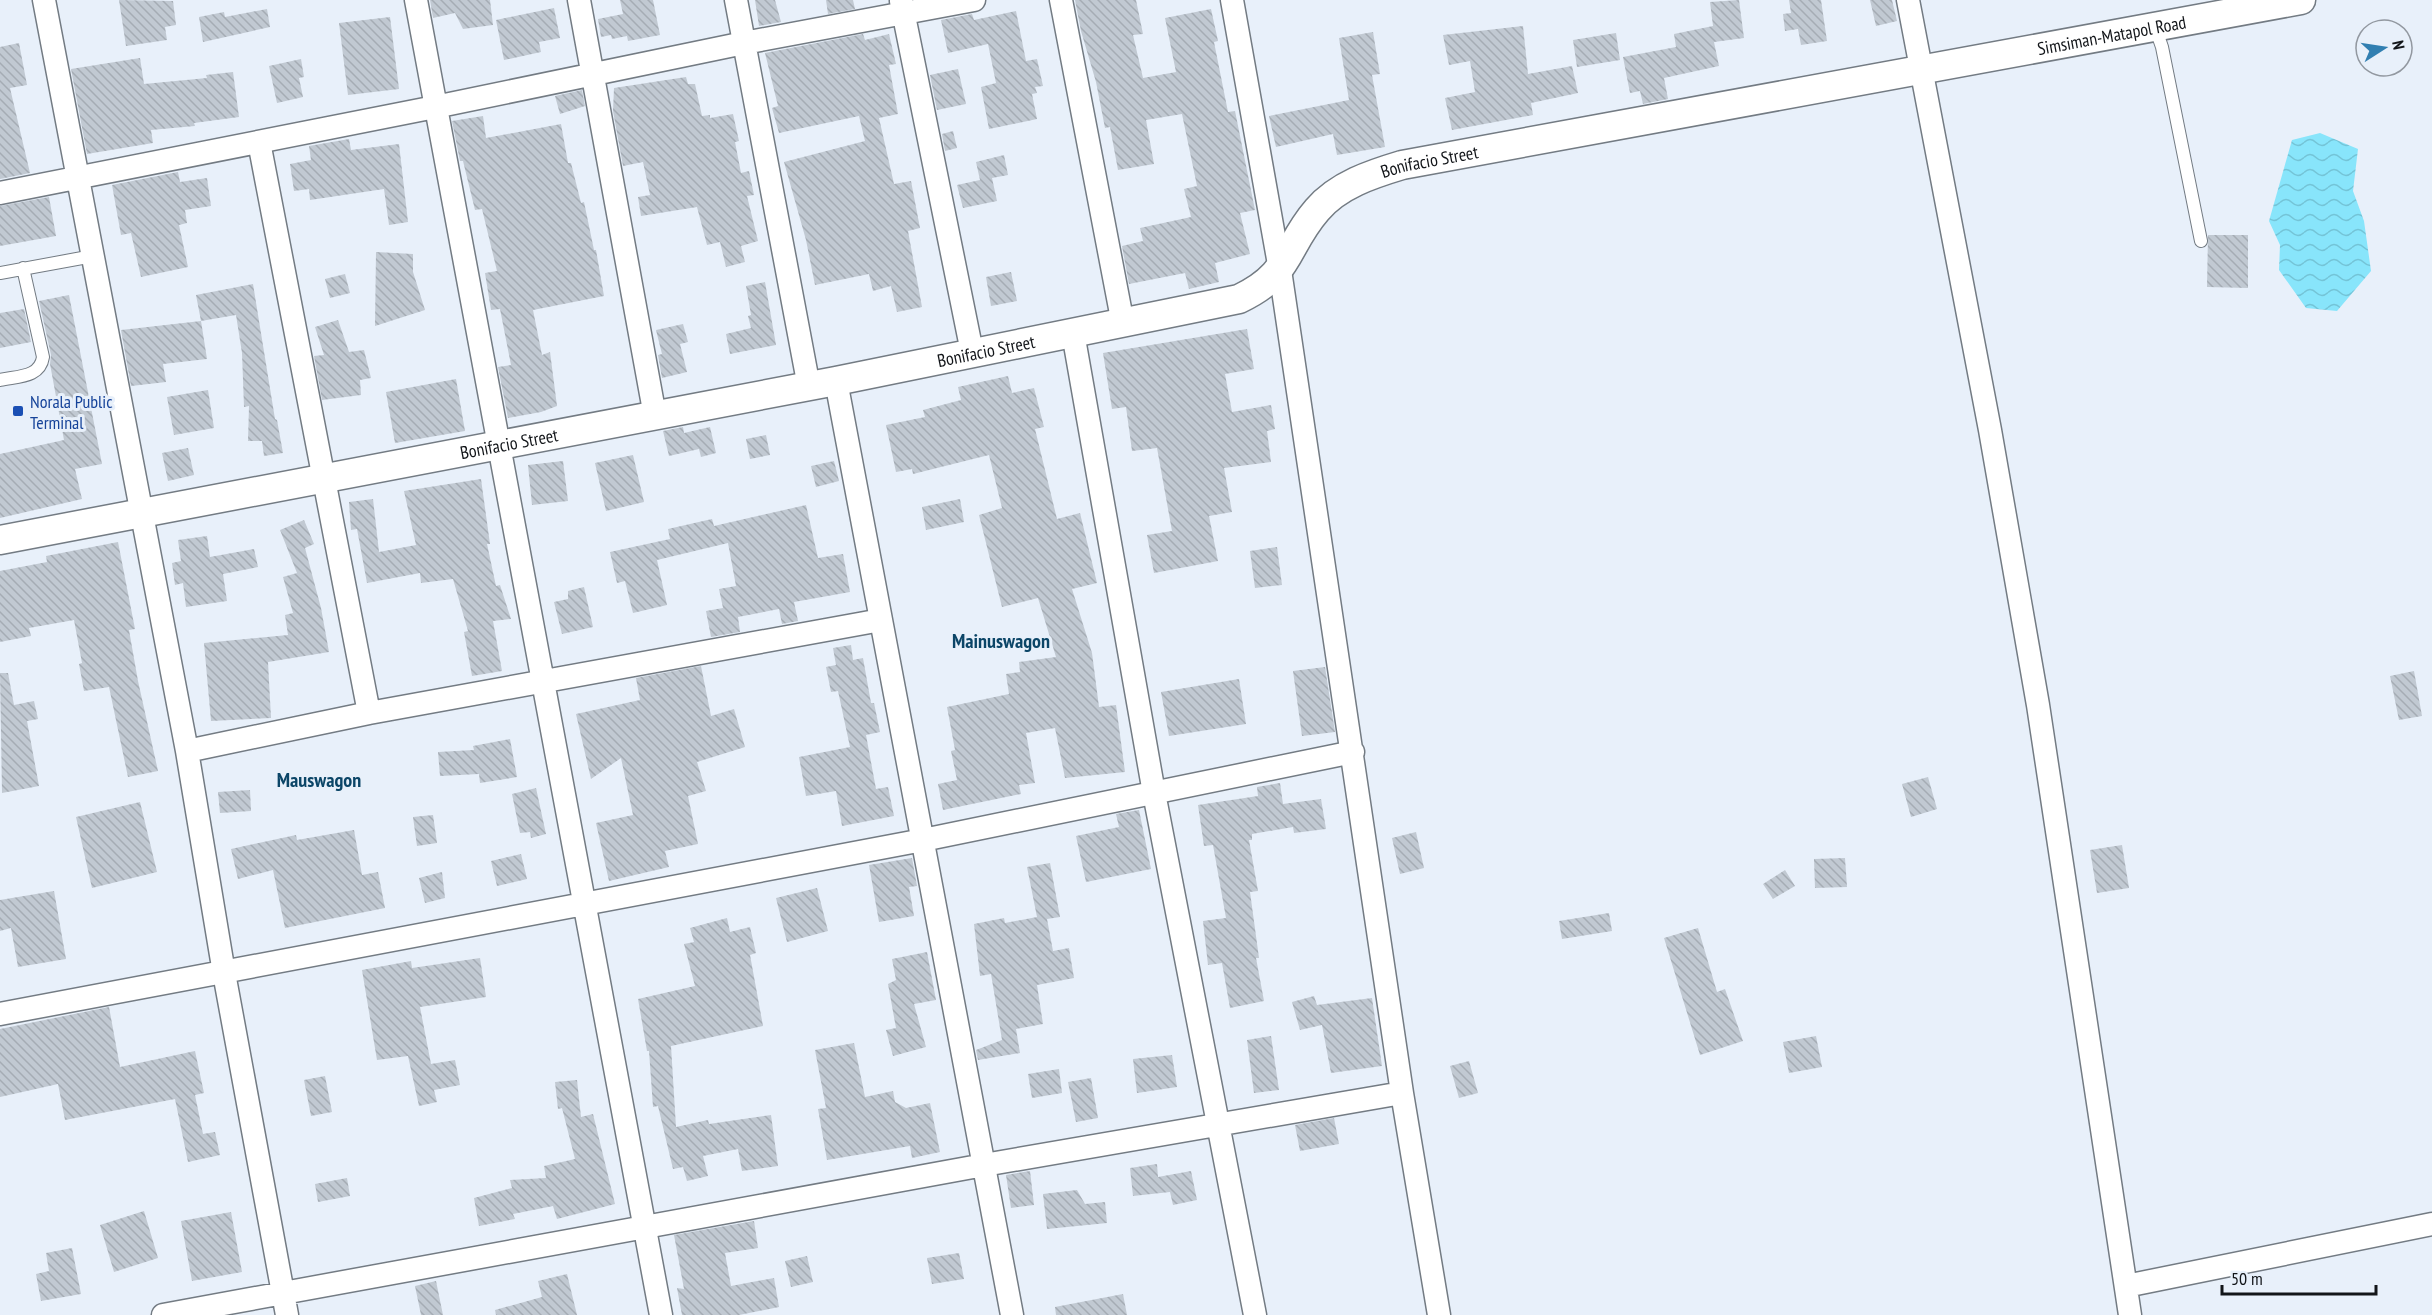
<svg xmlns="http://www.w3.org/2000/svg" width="2432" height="1315" font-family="'PT Sans Narrow',sans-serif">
<defs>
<pattern id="water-waves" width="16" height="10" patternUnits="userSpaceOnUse" patternTransform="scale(1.5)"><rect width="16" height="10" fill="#88e5fb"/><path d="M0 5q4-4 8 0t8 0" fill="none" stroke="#74c4d7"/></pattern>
<pattern id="building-back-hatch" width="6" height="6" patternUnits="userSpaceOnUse" patternTransform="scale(1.5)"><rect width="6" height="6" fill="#c1c9d2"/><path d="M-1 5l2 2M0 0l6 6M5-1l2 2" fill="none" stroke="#a5acb4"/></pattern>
</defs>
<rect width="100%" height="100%" fill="#e8f0fa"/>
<path fill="url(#water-waves)" d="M2320 133 2358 149 2353 191 2364 221 2371 271 2337 311 2306 308 2279 270 2280 245 2269 221 2292 140Z"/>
<path fill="url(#building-back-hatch)" d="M119 0 173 1 176 25 165 27 167 40 126 46Z
M430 0H490L493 25 463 29 455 13 433 18Z
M620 0H653L660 35 628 41 627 36 612 39 611 35 601 37 598 19 623 14Z
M755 0H775L781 22 759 26Z
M826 0H853L855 9 828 14Z
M1075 0H1136L1143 34 1133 35 1143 78 1176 72 1165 18 1211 9 1218 41 1214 42 1228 112 1235 111 1255 210 1240 213 1250 254 1215 263 1219 282 1189 289 1185 273 1129 284 1122 246 1143 241 1140 228 1191 217 1184 189 1197 186 1182 114 1146 120 1154 164 1118 170 1110 127 1105 128 1096 82 1081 31Z
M1739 0 1744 38 1714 42 1719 66 1664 78 1668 99 1643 104 1640 91 1630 93 1623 57 1676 47 1674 34 1713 26 1710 2Z
M1789 0H1821L1827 41 1801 45 1798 29 1785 31 1783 14 1791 13Z
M1870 0H1892L1897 21 1876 26Z
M554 8 560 38 539 42 541 52 504 60 496 20Z
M267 9 270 27 203 42 199 17 224 12 225 17Z
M1016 11 1026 61 1037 59 1043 86 1035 87 1037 93 1032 94 1037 119 989 129 981 87 996 83 988 44 948 53 941 20 972 14 974 20Z
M390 17 399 89 348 95 339 23Z
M1523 26 1528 74 1572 66 1578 93 1531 103 1533 115 1452 130 1445 98 1475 92 1470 61 1449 65 1443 35Z
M1373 32 1380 74 1372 75 1385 147 1337 155 1333 134 1276 147 1269 116 1349 100 1339 38Z
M1616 33 1620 60 1577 67 1573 40Z
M863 34 865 40 889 34 896 64 889 65 898 114 879 118 894 184 911 181 920 228 908 231 922 307 897 312 891 286 873 291 869 274 815 285 806 240 784 162 865 141 859 116 779 133 772 108 778 106 765 53Z
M19 43 27 85 10 88 30 173 0 179V47Z
M140 58 144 84 207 78 206 75 233 72 239 117 194 123 195 126 151 130 153 143 87 154 71 69Z
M301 59 304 77 299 78 303 97 277 103 269 66Z
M958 69 966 104 937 110 930 75Z
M686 77 688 84H695L702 116 710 115V118L733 114 739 141 735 142 741 173 749 171 754 195 747 196 758 241 741 246 745 262 726 267 720 242 707 245 697 207 641 216 638 197 650 195 643 162 623 166 613 111 614 88Z
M582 90 585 106 560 114 555 96Z
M483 116 486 138 561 124 568 163H571L581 203 584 202 594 250H596L604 296 533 310 542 355 550 352 557 406 541 412 508 418 498 367 511 365 500 309 491 310 485 273 497 271 482 209 475 210 463 161H460L452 121Z
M953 131 957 148 945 151 942 134Z
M349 139 351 150 399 144 408 222 389 225 384 189 310 200 309 189 294 191 290 164 311 160 309 146Z
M1004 155 1008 175 992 178 997 201 963 208 957 185 980 180 976 162Z
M178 172 180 182 207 178 211 206 185 210 187 223 179 225 188 267 141 277 131 233 121 235 112 185Z
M49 197 56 236 0 246V206Z
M2208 235H2248V288L2207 287Z
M376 252 413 254V272L425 310 375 326Z
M1011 272 1017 301 991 306 986 277Z
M345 274 350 293 330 298 325 279Z
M765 282 776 345 730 354 726 334 751 328 748 316 751 315 746 286Z
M253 284 275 419 277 420 283 453 264 456 262 441H248L249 406 244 407 242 353 236 315 201 321 196 295Z
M69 295 102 464 75 469 82 499 0 518V454L64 440 50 364 51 355 39 301Z
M24 309 31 342 0 348V313Z
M338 320 349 352 364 350 371 378 360 380 361 395 322 400 314 356 324 355 315 327Z
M201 321 207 359 163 364 166 382 131 386 121 330Z
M683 324 688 342 680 344 687 372 662 378 658 355 662 354 656 330Z
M1247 329 1254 369 1225 374 1232 412 1271 405 1275 429 1267 431 1271 462 1224 468 1232 512 1209 516 1218 561 1154 573 1147 535 1172 531 1157 448 1132 451 1126 407 1112 409 1103 353Z
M1008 376 1012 393 1034 388 1044 427 1035 429 1057 519 1080 513 1097 583 1072 589 1092 653 1099 707 1116 705 1125 772 1065 778 1055 728 1026 733 1035 783 1019 785 1021 794 943 810 938 784 957 780 951 751 955 750 947 707 1009 694 1006 674 1020 672 1019 662 1056 657 1038 598 1002 607 979 515 1002 508 989 455 913 474 912 469 896 472 886 425 925 417 923 410 961 400 958 387Z
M456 379 465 431 395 443 386 392Z
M208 390 214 428 174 435 167 397Z
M683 427 684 433 710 427 716 453 701 457 699 449 669 456 663 431Z
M766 435 770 455 750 459 746 439Z
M188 448 194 475 168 481 162 453Z
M633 455 644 502 606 511 595 463Z
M563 461 568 501 532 505 528 465Z
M834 461 839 481 816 487 811 466Z
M481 479 490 544H487L496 586 500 585 511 619 493 621 502 671 472 676 464 632 468 631 453 579 421 583 420 573 367 583 357 529 351 530 349 502 373 499 379 552 416 545 404 491Z
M960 499 964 522 926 530 922 507Z
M806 505 818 558 843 554 850 592 794 602 798 621 782 624 779 609 738 617 740 632 711 637 706 611 723 608 719 589 736 586 728 543 657 560 667 605 633 613 625 581 617 583 610 552 670 539 668 529 712 519 714 526Z
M304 520 314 544 305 548 321 608 329 652 268 662 271 718 211 721 204 643 288 635 285 615 293 613 283 577 297 573 280 530Z
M207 536 210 557 254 549 258 567 223 574 227 601 186 607 183 583 175 585 172 563 181 561 178 540Z
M118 542 135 629 129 630 138 681 158 771 128 777 109 687 84 691 79 664 82 663 74 620 29 628 31 636 0 642V571L47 562 46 556Z
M1277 547 1282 585 1255 588 1250 551Z
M584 587 593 627 562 634 554 602 568 599V591Z
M851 645 853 660 863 658 871 703H874L880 732 866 735 876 789 888 787 894 816 842 826 836 791 806 796 799 757 850 747 838 691 831 692 826 667 836 665 833 648Z
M701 666 711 716 734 709 745 747 697 762 706 791 688 796 698 844 665 851 669 867 609 881 596 823 633 815 621 758 591 779 576 714 640 700 636 678Z
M1325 667 1335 732 1302 736 1293 671Z
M2414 671 2422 716 2399 720 2390 676Z
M0 673H8L14 705 34 701 38 719 27 721 39 786 2 793Z
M1239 679 1246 724 1169 736 1161 692Z
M510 739 517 777 480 783 479 774 440 776 438 752 474 750 473 746Z
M1928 777 1937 809 1911 817 1902 784Z
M1280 783 1283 804 1321 799 1326 829 1294 833 1293 827 1252 834V840H1249L1258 891 1250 892 1259 958H1256L1264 1001 1230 1008 1222 963 1208 965 1203 921 1226 918 1213 845 1204 846 1198 805 1258 796 1257 787Z
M536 788 546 834 531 838 530 832 520 833 512 794Z
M250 790 251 811 220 813 218 792Z
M140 802 157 872 92 888 76 817Z
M1139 810 1151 869 1086 882 1076 836 1119 827 1116 814Z
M433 815 437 843 417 846 413 817Z
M354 830 362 875 378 872 385 908 285 928 273 870 238 879 231 849 296 835 297 840Z
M1416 832 1424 868 1400 874 1392 838Z
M2122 845 2129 888 2097 893 2090 850Z
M521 854 527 879 497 886 491 861Z
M912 858 917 886 909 887 914 916 879 922 869 865Z
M1845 858 1847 887 1815 888 1814 859Z
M1050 863 1060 917 1047 919 1053 951 1069 948 1074 978 1037 985 1043 1024 1016 1029 1020 1053 978 1060 976 1050 1002 1040 991 974 980 976 974 924 1004 918 1005 923 1037 917 1027 867Z
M1785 870 1795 886 1773 899 1763 884Z
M442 872 445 898 425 903 419 878Z
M817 888 828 931 787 942 776 898Z
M54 891 66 959 18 967 11 928 0 931V900Z
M1609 913 1612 931 1562 939 1559 921Z
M727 918 730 932 750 927 756 953 750 955 763 1026 671 1046 676 1127 708 1120 709 1124 771 1115 778 1166 742 1171 738 1149 703 1156 708 1176 687 1181 683 1167 673 1169 658 1106 653 1107 649 1051H647L638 999 695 986 684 944 694 942 690 928Z
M1698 928 1717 992 1725 989 1743 1041 1700 1055 1664 938Z
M927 952 936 1000 914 1004 926 1047 893 1056 886 1030 896 1028 888 984 896 980 892 959Z
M480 958 486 997 420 1007 431 1064 455 1060 460 1085 434 1090 437 1102 419 1106 408 1056 377 1060 362 970 411 961 412 968Z
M1314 996 1317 1005 1372 998 1382 1066 1331 1073 1322 1025 1300 1030 1292 1002Z
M109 1007 120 1067 195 1051 204 1093 195 1095 203 1134 215 1132 220 1155 188 1162 175 1099 65 1120 58 1084 0 1097V1029Z
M1271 1036 1279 1090 1254 1093 1247 1040Z
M1816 1036 1822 1067 1789 1073 1783 1042Z
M854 1043 865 1097 893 1091 895 1102 906 1108 930 1103 940 1152 912 1158 910 1146 827 1160 818 1109 826 1108 815 1050Z
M1172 1055 1177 1087 1137 1093 1133 1059Z
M1469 1061 1478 1093 1459 1098 1450 1066Z
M1059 1069 1062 1093 1032 1098 1028 1074Z
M325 1076 332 1112 311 1116 304 1080Z
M1091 1078 1098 1118 1076 1122 1068 1082Z
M577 1080 581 1117 593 1114 615 1204 557 1219 553 1206 513 1214 515 1219 479 1226 474 1198 512 1188 510 1180 546 1178 544 1166 575 1159 562 1108 558 1109 555 1082Z
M1334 1118 1339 1144 1300 1151 1295 1125Z
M1157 1164 1158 1177 1191 1171 1197 1200 1173 1205 1170 1192 1133 1196 1130 1168Z
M1030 1171 1034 1205 1011 1208 1006 1175Z
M347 1178 350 1196 318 1202 315 1184Z
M1077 1190 1085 1204 1105 1202 1107 1223 1047 1229 1043 1194Z
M144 1211 158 1258 114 1272 100 1225Z
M231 1212 242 1272 192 1281 181 1221Z
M754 1221 758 1248 725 1253 731 1286 774 1278 779 1307 739 1315H682L677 1288 684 1289 674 1235Z
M72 1248 81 1294 41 1301 36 1274 49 1271 46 1253Z
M959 1253 964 1279 932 1284 927 1258Z
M807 1256 813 1282 791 1287 785 1261Z
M567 1274 577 1315H496L495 1310 542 1297 538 1281Z
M436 1281 443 1315H421L415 1286Z
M1123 1294 1127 1315H1056L1055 1307Z"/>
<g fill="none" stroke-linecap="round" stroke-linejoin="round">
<g stroke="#737b83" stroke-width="14">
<path id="service" d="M2155 27 2162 47 2201 241
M0 273 93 256
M0 380C17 376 40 378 43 357L23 268"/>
</g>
<g stroke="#737b83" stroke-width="25">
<path id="minor" d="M44 0 187 751 224 973 287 1315
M416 0 661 1315
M579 0 655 416
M736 0 809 387
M1061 0 1123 324
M1232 0 1280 270 1402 1093 1439 1315
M1908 0 1990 430 2038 705 2130 1315
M901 1 972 352
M259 142 369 713
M0 193 435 107 744 43 974 0
M1073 333 1154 793 1255 1315
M836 381 1012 1315
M187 751 369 713 881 620
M0 1014 923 840 1353 752
M2126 1286 2432 1224
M163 1315 984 1165 1402 1093"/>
</g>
<g stroke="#737b83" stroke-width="31">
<g id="tertiary">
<path id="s1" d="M0 540 836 381 1239 299C1292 274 1284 248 1317 210 1338 185 1372 174 1402 165L2301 0"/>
</g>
</g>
<use href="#service" stroke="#fff" stroke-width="12"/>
<use href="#minor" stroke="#fff" stroke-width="22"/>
<use href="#tertiary" stroke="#fff" stroke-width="28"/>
</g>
<rect fill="#1a4fb4" stroke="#e8f0fa" stroke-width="2" x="12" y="405" width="12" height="12" rx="3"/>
<g text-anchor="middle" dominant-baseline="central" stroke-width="6" stroke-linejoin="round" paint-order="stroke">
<g font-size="18" fill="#121519" stroke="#e8f0fa">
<text stroke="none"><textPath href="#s1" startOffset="2202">Simsiman-Matapol Road</textPath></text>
<text stroke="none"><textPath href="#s1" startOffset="1508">Bonifacio Street</textPath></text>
<text stroke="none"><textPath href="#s1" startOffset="1004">Bonifacio Street</textPath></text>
<text stroke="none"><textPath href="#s1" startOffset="518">Bonifacio Street</textPath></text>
</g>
<g font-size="18" fill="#164399" stroke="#e8f0fa" text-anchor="start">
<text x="30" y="401">Norala Public<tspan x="30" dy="21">Terminal</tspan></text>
</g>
<g font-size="20" font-weight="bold" fill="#0b4567" stroke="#e8f0fa">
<text x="1001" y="641">Mainuswagon</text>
<text x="319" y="780">Mauswagon</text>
</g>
</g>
<g transform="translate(2384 48) rotate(78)"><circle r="28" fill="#e8f0fa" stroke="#9298a0" stroke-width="1.5"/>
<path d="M0-4.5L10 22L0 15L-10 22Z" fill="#317fb1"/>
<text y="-9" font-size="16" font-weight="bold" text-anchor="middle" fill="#121519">N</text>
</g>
<path d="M2222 1285v9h154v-9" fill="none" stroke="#121519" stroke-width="3"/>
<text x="2231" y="1285" font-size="18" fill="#121519" stroke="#e8f0fa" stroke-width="4.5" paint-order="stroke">50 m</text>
</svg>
